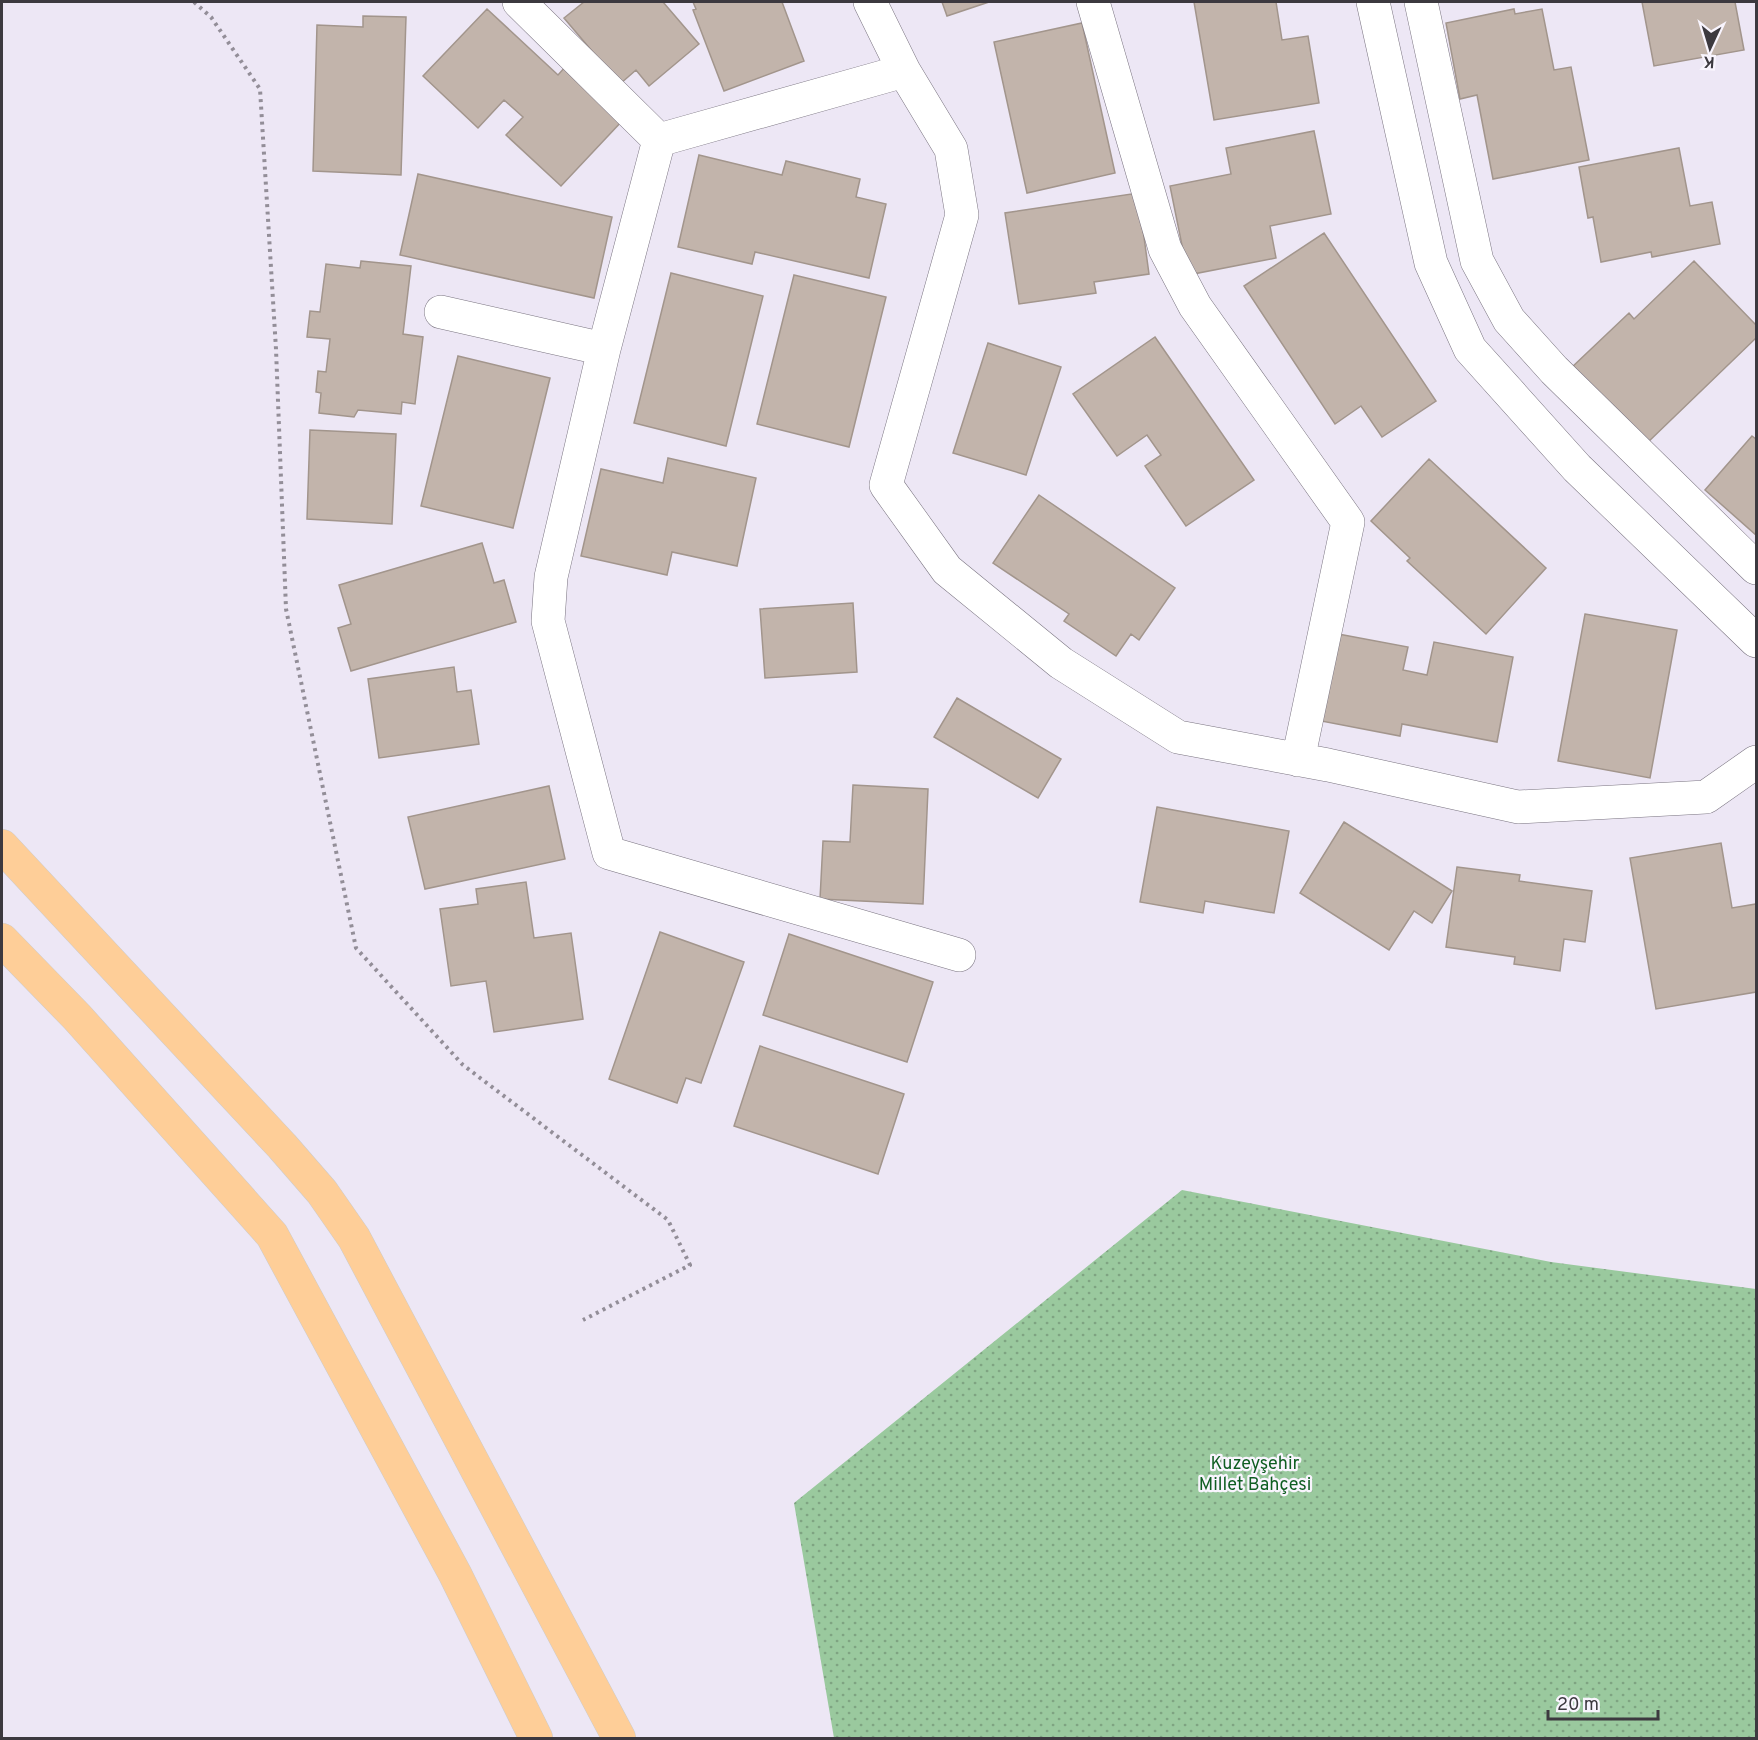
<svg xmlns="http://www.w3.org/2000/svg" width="1758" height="1740" font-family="Overpass,sans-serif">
<defs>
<pattern id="grass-dots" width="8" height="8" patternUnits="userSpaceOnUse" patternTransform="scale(1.5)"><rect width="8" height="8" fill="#9ac99e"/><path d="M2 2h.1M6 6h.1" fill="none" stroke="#7fa482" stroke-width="1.8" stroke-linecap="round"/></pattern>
</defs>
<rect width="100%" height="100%" fill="#ede7f5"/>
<path fill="url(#grass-dots)" d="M1182 1190 1551 1262 1756 1289V1738H834L794 1503Z"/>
<path fill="#c2b4ab" stroke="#a2958c" stroke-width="1.5" d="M584 2H663L699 44 649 86 636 70 620 84 564 18Z
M693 2H782L804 61 724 91 693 10 696 9Z
M942 2H989L947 16Z
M1194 2H1276L1282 40 1308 36 1319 103 1214 120Z
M1642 2H1735L1744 50 1654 66Z
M487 9 558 75 566 66 623 120 561 186 506 135 523 117 504 100 478 128 423 76Z
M1514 9 1515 14 1542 9 1554 70 1571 67 1589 160 1493 179 1477 95 1460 99 1446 23Z
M363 16 406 17 401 175 313 171 317 25 363 27Z
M1082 23 1115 173 1027 193 994 42Z
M1314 131 1331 214 1270 226 1276 258 1188 275 1170 186 1231 174 1226 148Z
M1679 148 1690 206 1712 202 1720 244 1652 257 1651 252 1601 262 1593 217 1588 218 1579 167Z
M699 155 782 175 786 161 860 179 856 197 886 204 869 278 755 252 752 264 678 247Z
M418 174 612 217 594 298 400 255Z
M1138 193 1149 274 1094 282 1096 293 1019 304 1005 213Z
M1324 233 1436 401 1382 437 1361 406 1335 424 1244 286Z
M361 261 411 266 403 334 423 337 415 404 402 402 401 414 358 410 354 417 319 413 321 393 316 392 318 371 326 372 330 339 307 337 310 311 320 312 326 264 360 268Z
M1694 261 1756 325V338L1644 446 1570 369 1629 313 1634 319Z
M671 273 763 296 726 446 634 423Z
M794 275 886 297 849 447 757 424Z
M1155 337 1254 480 1186 526 1145 466 1161 455 1147 435 1117 456 1073 394Z
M988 343 1061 367 1026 475 953 453Z
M458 356 550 378 513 528 421 506Z
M310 430 396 434 392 524 307 519Z
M1752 436 1756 439V535L1705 490Z
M668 458 756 478 737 566 672 552 667 575 581 556 601 469 663 483Z
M1429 459 1546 568 1486 634 1407 561 1410 558 1371 521Z
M1039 495 1175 588 1139 640 1131 634 1116 656 1064 621 1069 614 993 563Z
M482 543 494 583 504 580 516 622 351 671 338 628 351 624 339 585Z
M853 603 857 672 765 678 760 609Z
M1585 614 1677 630 1650 778 1558 761Z
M1333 633 1408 647 1403 670 1427 675 1434 642 1513 657 1497 742 1402 724 1400 736 1316 720Z
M454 667 457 692 471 690 479 744 379 758 368 679Z
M957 698 1061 759 1038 798 934 737Z
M853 785 928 789 923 904 820 899 823 841 850 842Z
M549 786 565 859 425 889 408 817Z
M1157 807 1289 831 1274 913 1205 901 1203 913 1140 902Z
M1344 822 1452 891 1432 923 1414 911 1389 950 1300 893Z
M1721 843 1732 908 1756 904V992L1656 1009 1630 858Z
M1457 867 1520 875 1519 881 1592 891 1585 942 1564 939 1560 971 1514 964 1515 957 1446 947Z
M526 882 534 938 571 933 583 1019 494 1032 486 981 451 986 440 909 478 904 476 889Z
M660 932 744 962 701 1083 686 1078 677 1103 609 1079Z
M789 934 933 982 907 1062 763 1015Z
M760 1046 904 1094 878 1174 734 1126Z"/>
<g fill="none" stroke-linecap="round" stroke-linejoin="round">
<g stroke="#7a7480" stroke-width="34">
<path id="minor" d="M519 2 659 140
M870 2 904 71 951 149 962 215 886 485 947 570 1061 663 1178 737 1328 765 1518 807 1706 797 1756 762
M1093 2 1165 249 1195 306 1348 522 1298 760
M1373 2 1431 263 1470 349 1577 468 1756 641
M1421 2 1477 261 1509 320 1554 370 1756 568
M904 71 659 140 604 349 551 577 548 621 609 853 959 955
M441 312 604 349"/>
</g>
<g stroke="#cccccd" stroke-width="34">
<path id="major" d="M2 846 282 1146 322 1192 354 1238 619 1738
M2 940 77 1017 272 1235 455 1574 536 1738"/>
</g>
<path stroke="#938e98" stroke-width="4" stroke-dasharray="3 4.5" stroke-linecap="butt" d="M194 2 211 17 260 89 276 349 286 609 356 948 463 1065 668 1220 690 1265 583 1320"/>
<use href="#minor" stroke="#fff" stroke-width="33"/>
<use href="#major" stroke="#fece98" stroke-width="33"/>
</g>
<g text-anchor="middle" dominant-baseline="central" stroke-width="4.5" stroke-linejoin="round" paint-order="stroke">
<g font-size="18" fill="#0f5e22" stroke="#f9f5fe">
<text x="1255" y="1464">Kuzeyşehir<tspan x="1255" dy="21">Millet Bahçesi</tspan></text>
</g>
</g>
<rect width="1758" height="1740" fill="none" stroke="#3c393f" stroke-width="6"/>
<g transform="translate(1710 48) rotate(184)" stroke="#f9f5fe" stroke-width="4.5" paint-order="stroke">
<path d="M0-4.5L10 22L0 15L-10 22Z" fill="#3c393f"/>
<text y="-9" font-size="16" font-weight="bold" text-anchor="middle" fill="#3c393f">K</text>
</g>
<path d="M1548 1710v9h110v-9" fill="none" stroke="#3c393f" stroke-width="3"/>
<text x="1557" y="1710" font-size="18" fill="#3c393f" stroke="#f9f5fe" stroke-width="4.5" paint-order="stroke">20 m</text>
</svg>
